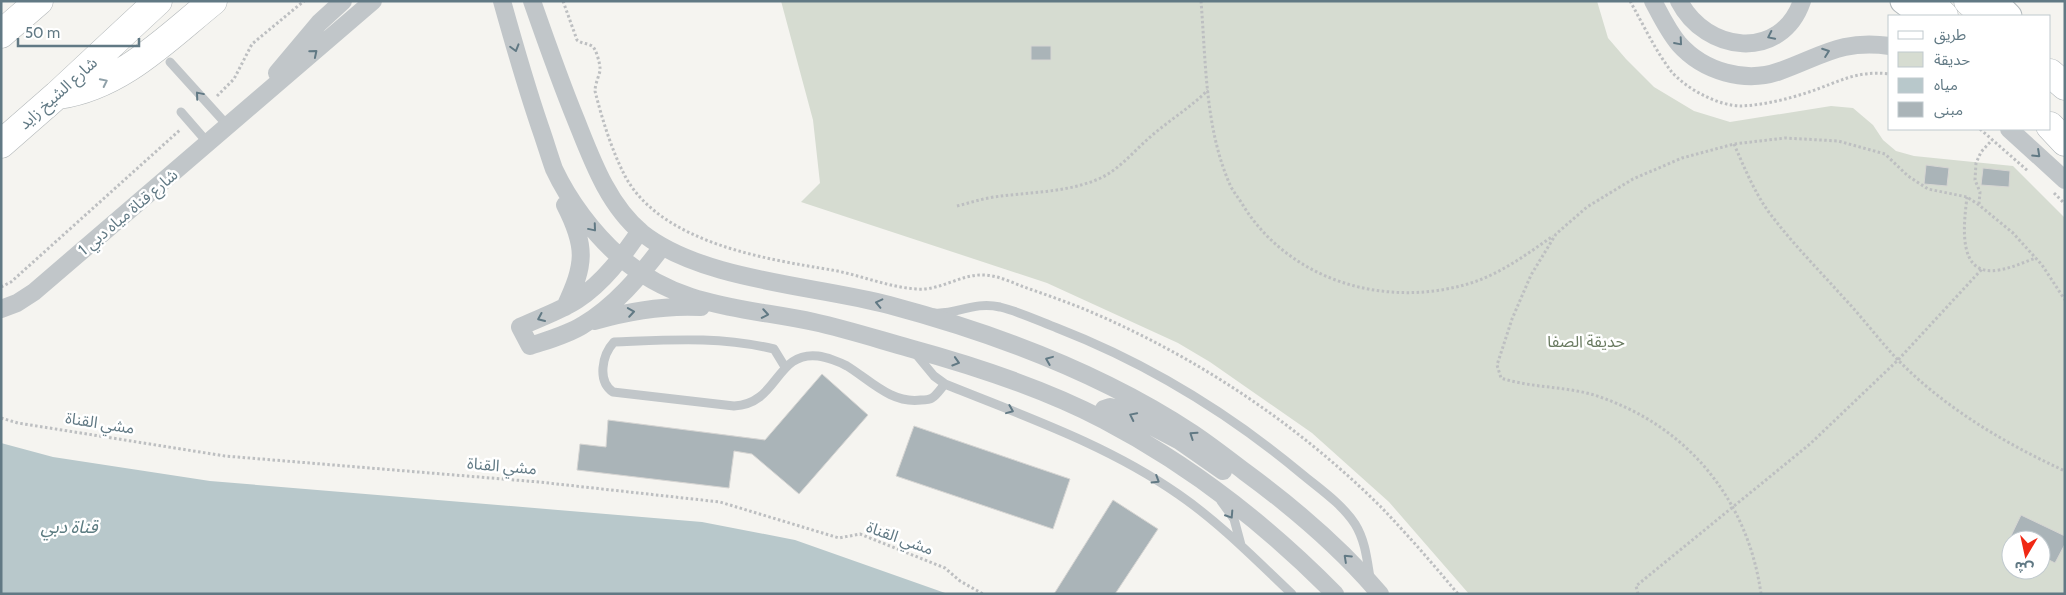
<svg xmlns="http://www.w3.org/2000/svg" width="2066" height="595" font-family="Cabin,'Noto Sans Arabic',sans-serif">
<rect width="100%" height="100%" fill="#f5f4f0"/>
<path fill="#d6dcd1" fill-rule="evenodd" d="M781 1H1597L1608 38 1626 59 1654 87 1694 111 1730 122 1831 106 1853 108 1873 125 1883 140 1896 151 1914 156 2013 166 2065 218V594H1469L1389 502 1312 433 1210 362 1178 343 1047 283 801 202 820 183 813 120ZM2011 540H2041V570H2011Z"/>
<path fill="#b8c8cb" d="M1 443 53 457 210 481 702 522 795 540 948 594H1Z"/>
<path fill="#aab4b8" stroke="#d6d5d3" d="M1031 46H1051V60H1031Z
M1926 165 1949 168 1947 186 1924 184Z
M1983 168 2010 171 2009 187 1981 185Z
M822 374 868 415 799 494 752 454 734 451 729 488 577 470 580 444 606 447 608 420 765 440Z
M914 426 1070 479 1053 529 896 476Z
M1113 500 1158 529 1115 594H1054Z
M2021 515 2065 536V544L2055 563 2041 556V540H2009Z"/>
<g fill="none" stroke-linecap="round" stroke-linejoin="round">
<g stroke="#b3babd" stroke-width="27">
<path id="secondary" d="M1903 1 1923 16
M1994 1 2009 16"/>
</g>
<g stroke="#b2b8bb" stroke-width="29">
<path id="primary" d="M1929 1 1944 16
M1968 1 1985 16
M2050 73 2065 86
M2050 126 2065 142"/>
</g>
<g stroke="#b3b8ba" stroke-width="29">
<path id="highway" d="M1 34 39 1
M59 95C121 86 166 39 213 1
M1 144 57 95 158 1"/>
</g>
<path stroke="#bdbfc1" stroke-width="3" stroke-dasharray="2.5 2.5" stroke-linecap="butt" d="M563 1 577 40C582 44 587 43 592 46 596 48 600 64 600 68 601 72 595 83 595 91 602 119 612 151 625 176 661 243 765 259 832 270 860 275 888 287 916 289 940 291 961 274 983 275 997 275 1011 282 1024 287 1044 294 1064 301 1084 309 1194 355 1295 422 1380 506 1407 534 1433 564 1458 594
M1201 1C1206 63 1205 130 1231 187 1235 194 1240 200 1244 207 1292 282 1387 309 1471 283 1502 273 1527 254 1553 236
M1630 1C1643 24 1655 50 1671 71 1685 88 1718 106 1741 106 1764 105 1788 99 1809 92 1839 82 1856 70 1890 74
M217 96 234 79 252 44 304 1
M1980 129 2028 171
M1734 144C1744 167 1754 191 1768 211 1791 242 1818 269 1843 297 1862 317 1879 340 1898 360 1945 408 2004 443 2065 471
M2054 193 2065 204
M1967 197C1964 223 1956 278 1999 270 2012 268 2024 262 2036 258
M1979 204 1980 192 1975 180 1976 163 1981 152 1992 140
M957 206C969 203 981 199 994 197 1027 192 1064 193 1096 180 1117 172 1132 153 1149 138 1168 121 1190 108 1208 90
M1 287 11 282 181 129
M1 418 18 423 225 456 539 482 720 502 839 538 860 534 945 568 960 581 983 594
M1638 594 1636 586 1810 444 1898 360 1982 269
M1761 594C1748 499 1686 424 1594 395 1564 386 1531 388 1501 378L1497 365 1512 319 1531 275 1556 234 1587 207 1633 179 1682 158 1734 144 1785 138 1838 141 1885 154 1908 176 1928 189 1967 197 1979 205 2013 233 2042 265 2065 300"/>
<path stroke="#c1c6c9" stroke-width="9" d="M170 62 228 126
M181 112 208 143
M934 313C957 315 973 301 1000 307 1020 312 1039 321 1057 328 1147 363 1229 413 1303 475 1320 489 1342 504 1355 524 1365 540 1367 559 1370 578
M915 353 934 376 945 384C1024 416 1108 445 1178 494 1220 523 1255 559 1292 594
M785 367 774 349C719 336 669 340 614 342 602 355 597 381 613 392L734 406C779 404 775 351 818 356 826 357 840 362 847 366 870 380 891 404 921 400 925 400 929 400 932 398 937 395 941 388 945 384
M1221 501 1234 519 1241 545"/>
<path stroke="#c1c6c9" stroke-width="18" d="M502 1C514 44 526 86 540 127 545 141 549 155 554 169 569 201 593 233 619 256 677 308 743 307 814 322 846 329 877 339 909 348 975 366 1043 388 1104 420 1190 465 1267 525 1335 594
M532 1C546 41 560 81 576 120 592 160 608 205 642 233 703 281 814 285 889 305 994 333 1101 373 1192 433 1210 445 1228 459 1245 472 1294 508 1341 548 1380 594
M1653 1C1661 16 1668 31 1679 44 1703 71 1745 84 1780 71 1822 56 1842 39 1890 46
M1679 1C1706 53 1781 62 1802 1
M277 73 319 23 343 1
M2009 129 2065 180
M565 205C587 248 585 264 565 307
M640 231C622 257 604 282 577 300 560 311 539 318 520 327L530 346C548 340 567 335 583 325 615 306 640 276 662 247
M1 309 17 303 34 292 373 1
M594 321C629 311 664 305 701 307
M1106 421 1102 414 1104 409 1110 407 1119 409 1180 441 1223 471"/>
<use href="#secondary" stroke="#fff" stroke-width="25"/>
<use href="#primary" stroke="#fff" stroke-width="28"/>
<use href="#highway" stroke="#fff" stroke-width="28"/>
</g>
<defs><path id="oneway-chevron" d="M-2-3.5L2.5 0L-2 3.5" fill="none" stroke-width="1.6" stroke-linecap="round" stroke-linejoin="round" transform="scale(1.25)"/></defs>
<g stroke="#617984">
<use href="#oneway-chevron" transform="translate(1771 36) rotate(154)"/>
<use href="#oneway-chevron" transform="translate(1679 42) rotate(49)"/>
<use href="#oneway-chevron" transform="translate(515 48) rotate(74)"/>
<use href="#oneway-chevron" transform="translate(1826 52) rotate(-20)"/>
<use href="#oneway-chevron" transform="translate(314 53) rotate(-40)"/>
<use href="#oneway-chevron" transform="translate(199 95) rotate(-130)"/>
<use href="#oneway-chevron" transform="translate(2037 154) rotate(43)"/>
<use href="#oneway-chevron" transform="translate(593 228) rotate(50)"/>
<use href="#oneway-chevron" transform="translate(879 303) rotate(-167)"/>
<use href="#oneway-chevron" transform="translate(631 312) rotate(-9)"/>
<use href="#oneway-chevron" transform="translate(765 314) rotate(10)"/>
<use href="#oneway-chevron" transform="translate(541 318) rotate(156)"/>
<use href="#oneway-chevron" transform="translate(1049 360) rotate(-158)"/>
<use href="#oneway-chevron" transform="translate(956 362) rotate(17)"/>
<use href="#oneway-chevron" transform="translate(1010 410) rotate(22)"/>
<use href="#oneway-chevron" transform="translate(1133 416) rotate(-154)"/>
<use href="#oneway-chevron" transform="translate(1193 435) rotate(-146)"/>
<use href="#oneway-chevron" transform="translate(1156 480) rotate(32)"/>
<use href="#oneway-chevron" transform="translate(1230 515) rotate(57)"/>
<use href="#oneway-chevron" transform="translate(1347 558) rotate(-137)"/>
</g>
<use stroke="#90a1a9" href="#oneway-chevron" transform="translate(104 82) rotate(-26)"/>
<g text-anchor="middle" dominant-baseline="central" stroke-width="5" stroke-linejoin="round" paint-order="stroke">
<g font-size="16" fill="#617984" stroke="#fff">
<text transform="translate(58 93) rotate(-42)">شارع الشيخ زايد</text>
<text transform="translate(128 212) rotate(-40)">شارع قناة مياه دبي 1</text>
<text transform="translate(100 423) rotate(9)">مشي القناة</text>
<text transform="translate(502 466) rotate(5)">مشي القناة</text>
<text transform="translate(900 538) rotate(20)">مشي القناة</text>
</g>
<g font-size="16" fill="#697a60" stroke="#fff">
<text x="1586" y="341">حديقة الصفا</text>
</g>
<g font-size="18" font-style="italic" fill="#5c7c81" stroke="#fff">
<text x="69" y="527">قناة دبي</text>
</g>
</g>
<rect width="2066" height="595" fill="none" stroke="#617984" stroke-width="5"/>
<rect x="1888" y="15" width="162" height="115" fill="#ffffff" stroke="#c0c9ce"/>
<rect x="1898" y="31" width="25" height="8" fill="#ffffff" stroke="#c0c9ce"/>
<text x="1934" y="40" font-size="15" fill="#617984">طريق</text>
<rect x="1898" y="52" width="25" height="15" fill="#d6dcd1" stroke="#c0c9ce"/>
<text x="1934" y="65" font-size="15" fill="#617984">حديقة</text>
<rect x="1898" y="78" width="25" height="15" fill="#b8c8cb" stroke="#c0c9ce"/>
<text x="1934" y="90" font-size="15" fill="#617984">مياه</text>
<rect x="1898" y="102" width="25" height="15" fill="#aab4b8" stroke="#c0c9ce"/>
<text x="1934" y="115" font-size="15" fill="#617984">مبنى</text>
<g transform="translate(2026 555) rotate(189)"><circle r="24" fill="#ffffff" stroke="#c0c9ce"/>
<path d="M0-4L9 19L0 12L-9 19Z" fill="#f02814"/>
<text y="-8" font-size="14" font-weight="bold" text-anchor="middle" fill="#617984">ش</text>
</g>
<path d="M18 38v8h121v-8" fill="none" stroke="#617984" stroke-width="2.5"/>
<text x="25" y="38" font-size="15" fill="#617984" stroke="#ffffff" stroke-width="4" paint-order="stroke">50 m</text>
</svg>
